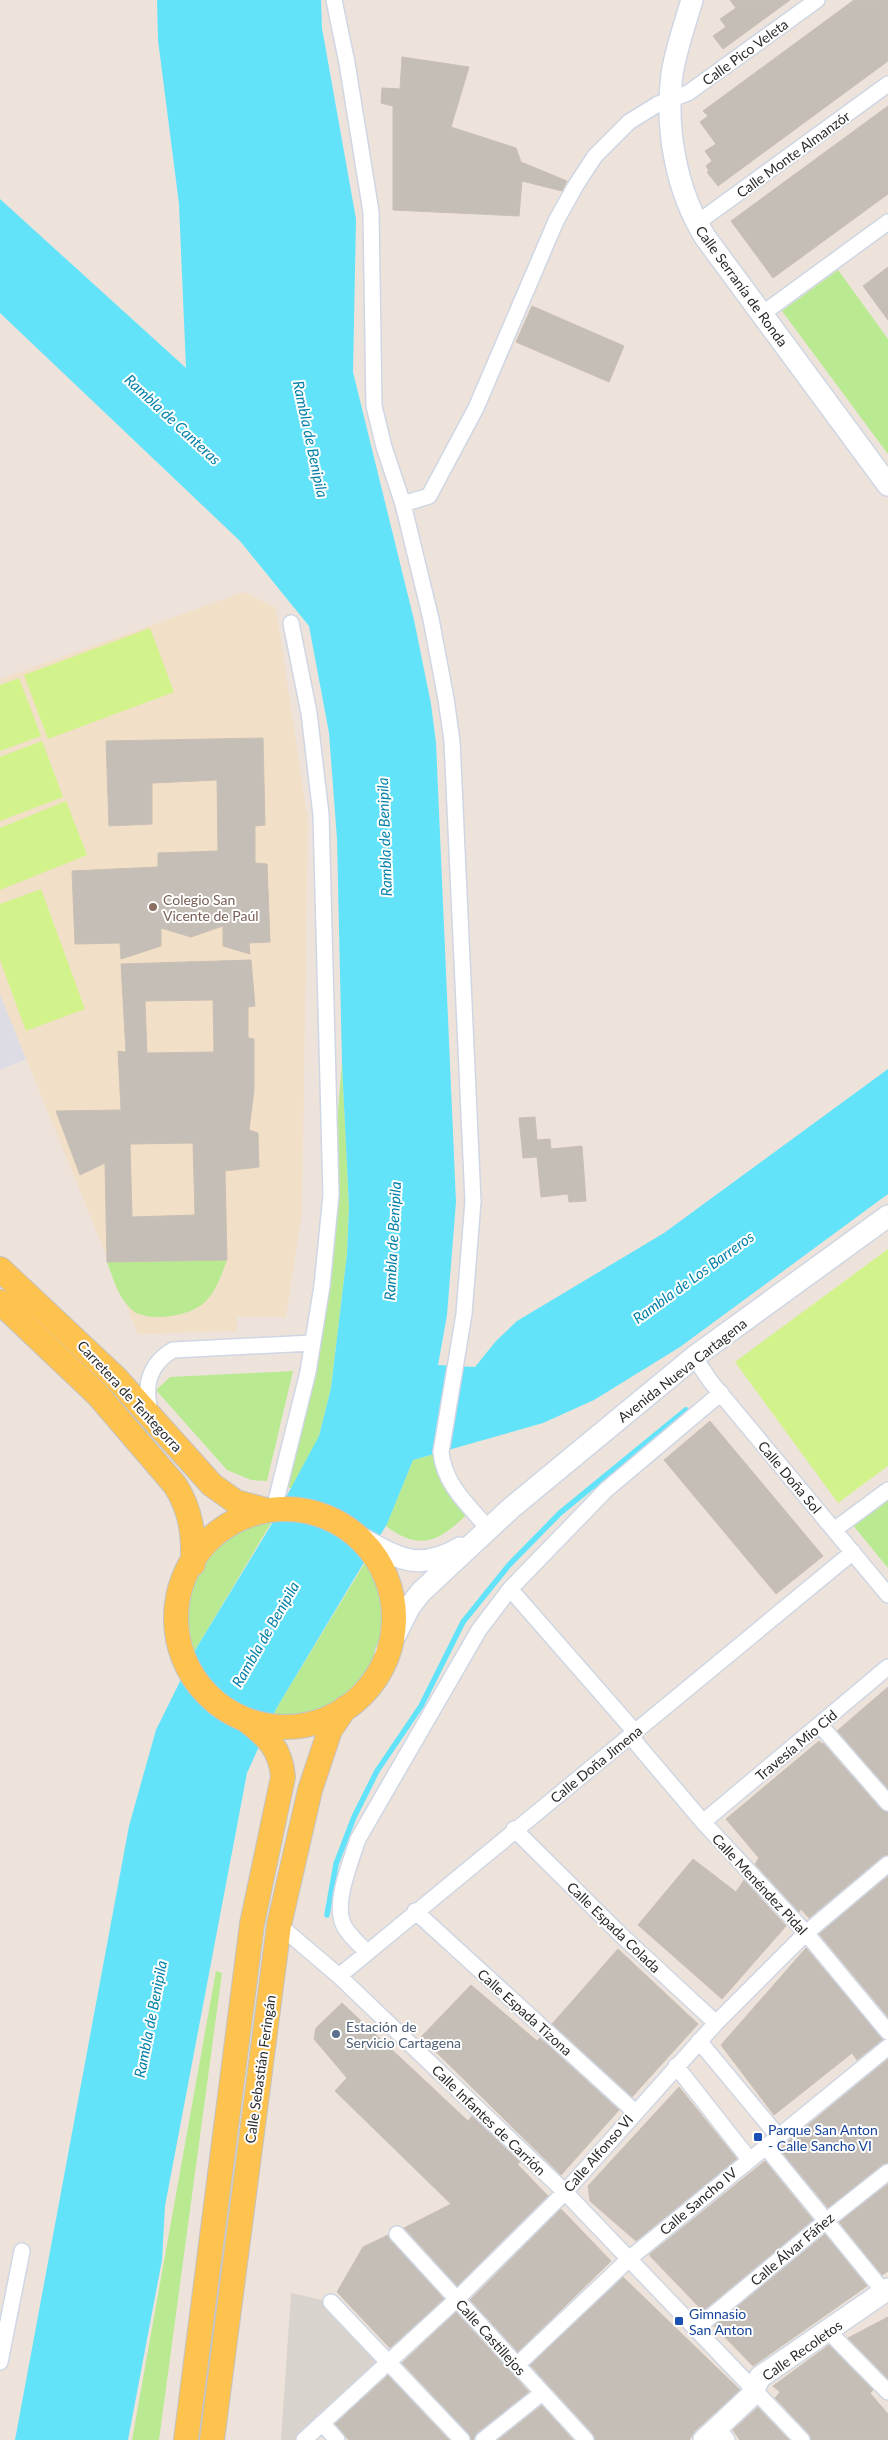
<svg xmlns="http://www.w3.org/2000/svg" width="888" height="2440" font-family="Lato,sans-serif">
<rect width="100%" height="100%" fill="#ede3da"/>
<path fill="#dddce5" d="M0 994 26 1059 0 1070Z"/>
<path fill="#f1dfc8" d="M244 592 276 608 308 821 302 1212 286 1317H237V1331L138 1334 0 994V679Z"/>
<path fill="#b9ea91" d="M838 270 888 339V454L782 311Z
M342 1063 349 1207 347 1254 331 1388 319 1436 292 1488 279 1487 308 1372 331 1195Z
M227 1260C222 1273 217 1290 206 1301 193 1316 146 1324 131 1309 118 1297 113 1278 107 1262Z
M293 1371 267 1481 251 1480 227 1470 156 1390 170 1377Z
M441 1452 472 1510C443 1537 424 1555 386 1526L413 1460Z
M888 1490V1568L848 1519Z
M280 1508 197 1647 187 1666C181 1650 176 1632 176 1614 178 1575 206 1533 243 1517 255 1512 267 1511 280 1508Z
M372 1551C385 1571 396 1595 393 1620 386 1682 335 1738 268 1725L276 1709Z
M216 1971 222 1973 159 2440H132Z"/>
<path fill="#d2f28b" d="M150 628 174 692 48 739 24 675Z
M19 678 41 736 0 751V685Z
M42 741 63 797 0 821V757Z
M66 801 87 855 0 890V828Z
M41 889 85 1009 26 1031 0 960V904Z
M888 1249V1466L838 1503 735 1362Z"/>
<path fill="#d9d3cd" d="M291 2293 331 2302 388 2363 304 2440H281Z"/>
<path fill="#62e3fa" d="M157 0H321L322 28 356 219 353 372 414 620 431 704 436 743 456 1202 447 1315 438 1365 475 1367 496 1341 517 1321 664 1233 888 1069V1194L680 1347 594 1400 543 1423 413 1460 387 1524 276 1709 247 1773 165 2206 162 2260 128 2440H15L129 1826 156 1730 197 1647 270 1527 319 1436 331 1388 347 1254 349 1207 342 1063 337 839 329 733 309 626 240 541 0 313V199L186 368 179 204 158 40Z"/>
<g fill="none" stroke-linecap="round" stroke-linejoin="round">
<path stroke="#62e3fa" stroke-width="5.5" d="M327 1915 336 1864 354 1817 377 1771 421 1706 463 1622 509 1565 560 1513 686 1410"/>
</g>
<path fill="#c5beb6" stroke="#c9bfb4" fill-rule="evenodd" d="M730 0H790L723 49 713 36 726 27 720 19 736 8Z
M854 0H888V61L718 186 707 172 709 171 706 166 712 161 705 151 716 144 700 122 708 116 703 111Z
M402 57 469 67 451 127 516 148 521 162 567 181 562 191 522 181 519 216 393 210V106L381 103 382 88 400 89Z
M888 106V194L773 278 731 221Z
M888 267V320L863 286Z
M532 306 624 346 609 382 516 342Z
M263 738 265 825 255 826V863L267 864 270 942 249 943 250 954 223 946V926L191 937 161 928V946L121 959 120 943 75 944 72 871 158 867V853L218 851 217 780 152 783V824L109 826 106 741Z
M251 960 255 1006 248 1007V1038L254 1039V1090L249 1130 258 1133 259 1167 225 1171 227 1260 107 1262 105 1163 80 1175 56 1111 121 1110 118 1051 126 1052 121 964ZM213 1000 214 1052 147 1053 145 1001ZM193 1143 195 1215 132 1217 130 1144Z
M535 1117 537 1140 550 1139 551 1149 582 1146 586 1201 569 1202 568 1194 541 1197 537 1157 523 1158 519 1118Z
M710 1421 823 1556 776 1594 664 1460Z
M888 1687V1789L837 1731Z
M819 1741 822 1744 823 1743 881 1809 888 1812V1855L882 1857 809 1918 801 1909 799 1912 755 1864 759 1858 726 1819Z
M693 1859 736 1892 744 1880 786 1926 722 1999 638 1925Z
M888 1876V2017L819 1934Z
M806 1948 883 2039 857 2060 852 2053 774 2115 721 2045Z
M618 1949 698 2024 632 2097 552 2024Z
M471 1985 537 2041 540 2038 619 2110 561 2175 421 2037Z
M342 2003 468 2121 472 2116 520 2162 517 2164 548 2196 457 2286 404 2228 451 2204 335 2091 347 2078 314 2039 316 2028Z
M888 2059V2163L882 2165 828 2208 779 2149Z
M679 2087 737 2159 636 2241 590 2201 588 2186Z
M765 2161 813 2220 703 2311 650 2256V2254Z
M888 2184V2271L882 2275 839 2222Z
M561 2209 611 2261 518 2352 470 2300Z
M825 2234 867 2286 753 2366 714 2326Z
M388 2235 444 2299 390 2348 337 2292 363 2247Z
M623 2277 740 2390 695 2431 689 2440H595L593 2434 530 2365Z
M456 2312 529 2392 477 2433 474 2440H471L469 2434 402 2363Z
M888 2317V2379L848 2338Z
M829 2345 873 2390 870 2393 888 2414V2440H811L809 2434 775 2398 780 2392 773 2386Z
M388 2375 449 2440H349L335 2424Z
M542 2405 573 2440H498Z
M758 2407 789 2440H740L733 2430Z"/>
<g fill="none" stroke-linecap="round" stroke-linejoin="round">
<g stroke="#cfd6e4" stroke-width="18">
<path id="street" d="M334 0 347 63 371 212 374 406 384 447 403 504 431 619 446 699 452 741 473 1201 464 1314 441 1452C444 1484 468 1505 488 1528
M697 223 888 84
M762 314 888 222
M403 504 429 496 476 408 556 221 576 185 595 156 629 122 658 104 688 93 817 0
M694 1357 711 1382 888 1595
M151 1413C143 1387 149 1364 173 1350L312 1343
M274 1509 308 1372 322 1286 331 1195 321 815 309 713 291 623
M834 1530 888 1490
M510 1589 636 1733
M820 1725 888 1803
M631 1737 703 1822 806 1933 888 2032
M703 1822 888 1667
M514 1829 621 1935 716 2023
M415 1911 635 2112
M279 1925 339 1976 565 2192 802 2440
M367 1952C359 1944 345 1932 342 1921 335 1899 351 1861 358 1839L479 1630 510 1589 606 1490 721 1393
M339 1976 853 1552
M699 2041 778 2136
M676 2066 749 2159
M765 2146 884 2292
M397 2234 586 2440
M331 2302 462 2440
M697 2328 826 2221 888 2172
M828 2331 888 2392
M0 2362 22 2251
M517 2365 630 2258 888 2047
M322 2423 337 2440
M718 2427 727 2440
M304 2440 457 2299 565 2192 716 2023 806 1933 888 1864
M483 2440 542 2393"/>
</g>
<g stroke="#cfd6e4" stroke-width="24">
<path id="secondary" d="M692 0C685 24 676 49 672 74 665 129 676 190 705 237L888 485
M357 1536C396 1557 417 1573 460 1548
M386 1653 410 1606 421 1592 510 1509 694 1357 888 1216
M704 2440 750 2397 760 2377 888 2289"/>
</g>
<g stroke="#c3c3c3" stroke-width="26">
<path id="primary" d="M0 1269 116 1378 212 1485 236 1502 266 1510
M0 1302 98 1395 175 1485C191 1510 194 1534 193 1564
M176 1618a109 109 0 1 1 218 0a109 109 0 1 1-218 0Z
M186 2440 252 1924 283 1777C281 1749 267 1736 246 1720
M212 2440 279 1925 310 1790 330 1730 345 1708"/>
</g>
<use href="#street" stroke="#fff" stroke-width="15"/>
<use href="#secondary" stroke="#fff" stroke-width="21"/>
<use href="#primary" stroke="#fec24e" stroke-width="24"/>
</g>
<circle fill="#8d6e63" stroke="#fff" stroke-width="2" cx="153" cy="907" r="5"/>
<circle fill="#5c6f8a" stroke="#fff" stroke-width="2" cx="336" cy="2034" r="5"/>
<g fill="#1a4fb4" stroke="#fff" stroke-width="2">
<rect x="753" y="2132" width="10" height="10" rx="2.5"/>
<rect x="674" y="2316" width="10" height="10" rx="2.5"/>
</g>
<g text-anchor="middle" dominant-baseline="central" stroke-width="4" stroke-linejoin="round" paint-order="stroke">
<g font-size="14" fill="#2a2a2a" stroke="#fff">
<text transform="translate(745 52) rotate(-36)">Calle Pico Veleta</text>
<text transform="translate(793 154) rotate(-36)">Calle Monte Almanzór</text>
<text transform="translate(742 286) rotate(54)">Calle Serranía de Ronda</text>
<text transform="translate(682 1370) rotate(-38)">Avenida Nueva Cartagena</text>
<text transform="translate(130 1396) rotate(47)">Carretera de Tentegorra</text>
<text transform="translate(790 1477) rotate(50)">Calle Doña Sol</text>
<text transform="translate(796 1745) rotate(-40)">Travesía Mio Cid</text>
<text transform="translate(596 1764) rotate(-39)">Calle Doña Jimena</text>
<text transform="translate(760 1884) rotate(47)">Calle Menéndez Pidal</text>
<text transform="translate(614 1927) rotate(44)">Calle Espada Colada</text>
<text transform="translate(525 2012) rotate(42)">Calle Espada Tizona</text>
<text transform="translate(260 2069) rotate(-82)">Calle Sebastián Feringán</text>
<text transform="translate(489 2120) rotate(44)">Calle Infantes de Carrión</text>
<text transform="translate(598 2153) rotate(-49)">Calle Alfonso VI</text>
<text transform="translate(698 2201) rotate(-40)">Calle Sancho IV</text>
<text transform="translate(792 2249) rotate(-40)">Calle Álvar Fáñez</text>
<text transform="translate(491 2337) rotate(48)">Calle Castillejos</text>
<text transform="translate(802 2350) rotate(-35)">Calle Recoletos</text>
</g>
<g font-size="14" fill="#785e54" stroke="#fff" text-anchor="start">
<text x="163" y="899">Colegio San<tspan x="163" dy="16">Vicente de Paúl</tspan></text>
</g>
<g font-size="14" fill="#4e5e75" stroke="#fff" text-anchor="start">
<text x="346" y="2026">Estación de<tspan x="346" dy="16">Servicio Cartagena</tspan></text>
</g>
<g font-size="14" fill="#164399" stroke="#fff" text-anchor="start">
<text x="768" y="2129">Parque San Anton<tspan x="768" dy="16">- Calle Sancho VI</tspan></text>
<text x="689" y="2313">Gimnasio<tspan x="689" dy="16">San Anton</tspan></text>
</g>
<g font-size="15" font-style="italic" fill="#0080a7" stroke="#fff">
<text transform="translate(173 419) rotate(43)">Rambla de Canteras</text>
<text transform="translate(311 439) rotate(78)">Rambla de Benipila</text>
<text transform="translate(384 837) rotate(-92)">Rambla de Benipila</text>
<text transform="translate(392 1241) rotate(-87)">Rambla de Benipila</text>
<text transform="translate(693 1277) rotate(-36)">Rambla de Los Barreros</text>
<text transform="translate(265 1634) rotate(-60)">Rambla de Benipila</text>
<text transform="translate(150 2019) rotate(-79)">Rambla de Benipila</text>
</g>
</g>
</svg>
